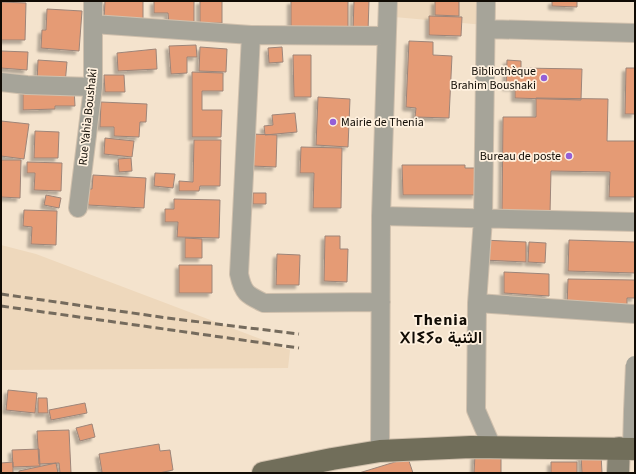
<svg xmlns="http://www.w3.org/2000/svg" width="636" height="474" font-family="'Source Sans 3',Vazirmatn,'Noto Sans Tifinagh',sans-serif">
<defs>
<filter id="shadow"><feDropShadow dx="-3.5" dy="3.5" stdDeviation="1" flood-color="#0004"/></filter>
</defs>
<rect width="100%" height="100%" fill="#f4e3cd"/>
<path fill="#eed8bc" d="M394 1H486L485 25 394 17Z
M1 245 36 254 290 350 288 368 1 370Z"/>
<path fill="#e59b75" stroke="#9d8579" filter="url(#shadow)" d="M105 1H143V21L104 20Z
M154 1H194V24L169 25 168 13H154Z
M200 1H222V23H200Z
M291 1H348V32H291Z
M354 1H369L368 31 353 30Z
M435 1H459V16L435 15Z
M552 1H577V7L552 6Z
M1 2 26 3 25 40H1Z
M47 9 82 11 79 51 41 48 42 30H46Z
M429 16 462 17 461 36 429 35Z
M409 41 433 42V55L452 56 449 118 415 117 416 108 406 107Z
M196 45 197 57H187V73L171 74 169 46Z
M200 47 227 49 226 72 199 71Z
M282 47 283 62 269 63 268 48Z
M156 49 157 69 118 71 117 53Z
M1 51 28 52 27 70 1 68Z
M293 55H311V97H294Z
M38 60 67 62 65 84 37 82Z
M507 60 521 61V68L582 69 581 100 515 98V87H506Z
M626 68H635V114H625Z
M192 72 223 73V91H202V110H222L221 137H192Z
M104 75H124L125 92H105Z
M74 88 75 106H55V109L23 110V89Z
M318 97 350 99 348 147 316 145Z
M536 98 608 99 607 141H635V197H609L610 172 551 171 550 214 502 213 503 117H536Z
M101 102 147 104 146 122H140L139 137 114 136V127H100Z
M295 113 297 132 265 135 264 126 273 125 272 115Z
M1 121 29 124 24 159 1 156Z
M35 131 59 132 58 158H34Z
M252 134 277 135 276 167 252 166Z
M105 138 134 141 132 157 104 154Z
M194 140H221L220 186H200L199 191H179V181L193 182Z
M301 147 342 148 341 208H313L314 173H300Z
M131 158 132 171 119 172 118 159Z
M1 160H21L20 198 1 197Z
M27 162 62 163 61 191 34 190 35 173H27Z
M402 165H465V168H476V195H403Z
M155 173 175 174 173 188 154 186Z
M93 175 146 178 144 208 88 205V189H92Z
M253 193H266V204H253Z
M46 195 61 198 59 208 44 205Z
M174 199 220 200 219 238 177 237 178 222H165V209H174Z
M24 210 57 211 56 245 31 244 32 227 23 226Z
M325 236H340V249H348L347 282 324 281Z
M185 238 202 239V258H185Z
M483 240 526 242V262L483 260Z
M569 240 635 242V273L568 271Z
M529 242 546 243 545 263 528 262Z
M277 254 300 255 299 285H276Z
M179 265H212V293H179Z
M504 272 549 274V296L504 293Z
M568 279 635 280V298H627V308L567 306Z
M8 390 37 393 35 413 6 410Z
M38 398H47L48 413H38Z
M85 403 87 413 51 420 49 410Z
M92 424 95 437 80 441 76 428Z
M69 430 71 473H60L59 463 39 464 37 431Z
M159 444 160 451 170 450 173 470 159 473H95L102 472 99 454Z
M39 449 40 466 13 467 12 450Z
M601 454 602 473H582L581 455Z
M475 455 501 456V473H474Z
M408 458 413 473H359Z
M13 462V473H1V463Z
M551 462H577V473H551Z
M56 463 58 473H19V471Z"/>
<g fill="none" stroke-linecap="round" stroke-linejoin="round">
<g stroke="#d0c0ad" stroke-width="20">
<path id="street" d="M486 1 483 219 477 303 476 410 492 447
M93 24 251 35 386 36
M486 29 635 33
M251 35 239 274C243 293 247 295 264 303L381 302
M1 82 27 85 93 87
M78 208 93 87V1
M381 216 635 222
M477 303 635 314
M632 448 633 411
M380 451 381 216 388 1"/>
</g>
<g stroke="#d0c0ad" stroke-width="24">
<path id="secondary" d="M618 473 619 448"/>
</g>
<g stroke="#d0c0ad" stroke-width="24">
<path id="primary" d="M263 473 332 459 380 451 471 447 635 449"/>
</g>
<use href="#street" stroke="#a6a499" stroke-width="18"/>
<use href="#secondary" stroke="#878474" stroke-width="22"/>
<use href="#primary" stroke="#716e5a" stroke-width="22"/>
<path stroke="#756b5d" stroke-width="3" stroke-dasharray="8 4" stroke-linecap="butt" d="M1 294 167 318 299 334
M1 306 299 348"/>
<g stroke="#d0c0ad" stroke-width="20" stroke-linecap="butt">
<path id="street-bridge" d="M633 411 635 365"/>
</g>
<use href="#street-bridge" stroke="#a6a499" stroke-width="18"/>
</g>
<g fill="#945fd7" stroke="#fff1df" stroke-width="1.5">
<circle cx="544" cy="78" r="4"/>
<circle cx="333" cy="122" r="4"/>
<circle cx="569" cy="156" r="4"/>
</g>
<g text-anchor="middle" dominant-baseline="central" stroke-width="3.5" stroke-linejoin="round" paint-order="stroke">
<g font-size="12" fill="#100b04" stroke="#fff1df" text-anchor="end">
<text x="536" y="71">Bibliothèque<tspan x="536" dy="14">Brahim Boushaki</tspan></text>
<text x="341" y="122" text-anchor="start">Mairie de Thenia</text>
<text x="561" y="156">Bureau de poste</text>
</g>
<g font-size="12" fill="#100b04" stroke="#fff1df">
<text transform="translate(88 117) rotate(-84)">Rue Yahia Boushaki</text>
</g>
<g font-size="16" font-weight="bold" letter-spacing="1" fill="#100b04" stroke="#fff1df">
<text x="441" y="320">Thenia<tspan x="441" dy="18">ⵝⵏⵉⵢⴰ الثنية</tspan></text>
</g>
</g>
<rect width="636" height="474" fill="none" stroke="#100b04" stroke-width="4"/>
</svg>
